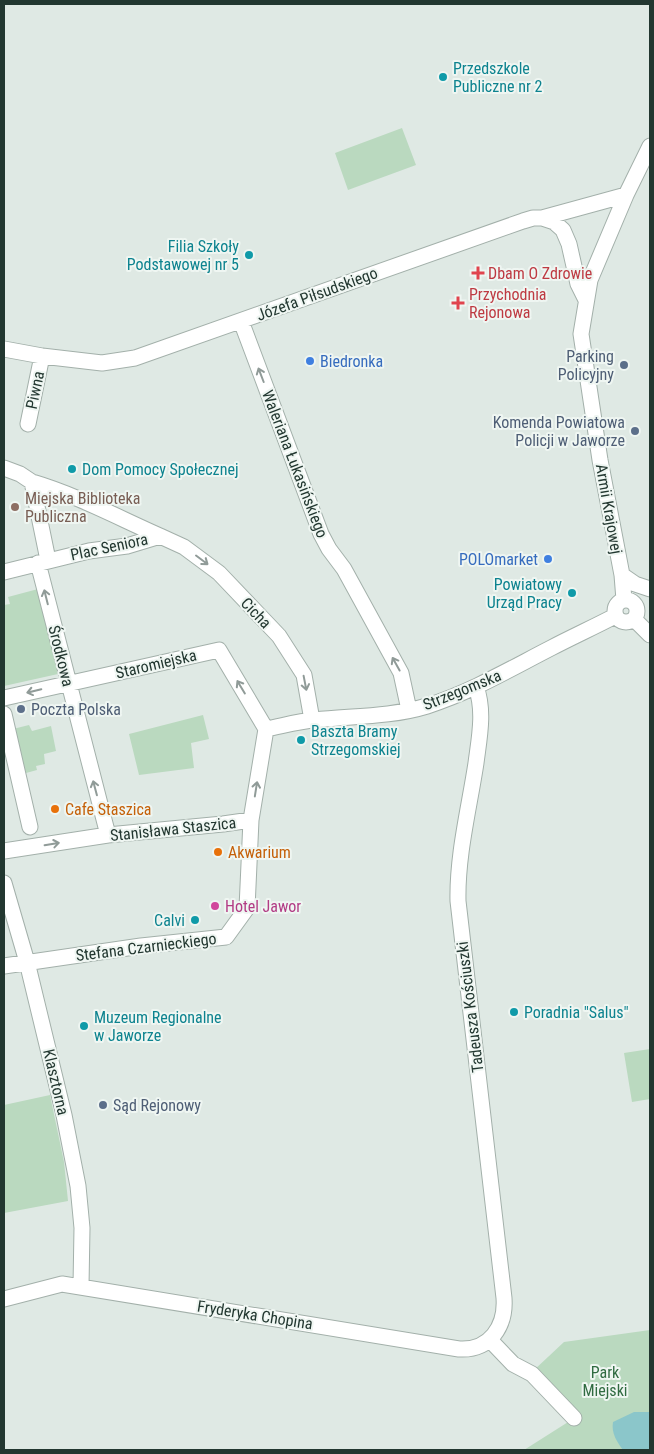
<svg xmlns="http://www.w3.org/2000/svg" width="654" height="1454" font-family="'Roboto Condensed',sans-serif">
<rect width="100%" height="100%" fill="#dfe9e4"/>
<path fill="#bad9bf" d="M402 128 416 165 348 190 335 153Z
M38 589 59 671 58 674 4 686V605L10 604 8 597Z
M203 715 209 739 191 743 194 768 139 775 129 734Z
M29 725 32 731 51 726 56 751 44 754 45 764 36 766 37 770 26 773 13 729Z
M650 1049V1099L632 1102 624 1053Z
M50 1095 64 1162 68 1201 4 1213V1105Z
M650 1330V1450H524L576 1417 533 1371 564 1342Z"/>
<path fill="#8bc6ca" d="M634 1412H650V1450H623C617 1442 611 1433 613 1422Z"/>
<g fill="none" stroke-linecap="round" stroke-linejoin="round">
<g stroke="#a3b0aa" stroke-width="17">
<path id="minor" d="M542 218 554 222 563 230 569 244 578 284 586 300
M241 321 321 534 329 549 344 569 401 673 409 710
M4 349 42 356 102 363 135 358 523 221 533 218H542L626 195
M28 424 42 356
M4 468 20 474 32 482
M160 536 184 547 219 573 279 636 304 675 312 720
M38 563 108 835
M4 572 89 551 127 546 160 536C117 517 76 495 32 482L48 560
M622 575 635 584 650 589
M615 611a11 11 0 1 1 22 0a11 11 0 1 1-22 0Z
M624 600 622 575 600 460 581 334 590 280 626 195 650 146
M634 619 650 635
M4 698 219 650 266 729
M4 714 30 827
M266 729C282 726 299 721 315 720 352 716 391 717 427 706 471 692 510 669 551 648 572 637 594 627 615 616
M4 851 108 835 223 824 251 820 266 729
M4 883 27 962 64 1115 78 1186 82 1228 81 1286
M4 966 141 946 226 937 247 908 251 820
M4 1299 62 1284 459 1349C490 1351 506 1326 504 1298L458 901C457 855 469 809 476 763 479 739 485 711 476 687
M490 1340 513 1364 532 1374 574 1418"/>
</g>
<use href="#minor" stroke="#fff" stroke-width="15"/>
</g>
<defs><path id="oneway-shaft" d="M-6 0H5M1.5-3L5.5 0L1.5 3" fill="none" stroke-width="1.6" stroke-linecap="round" stroke-linejoin="round" transform="scale(1.25)"/></defs>
<g stroke="#909b98">
<use href="#oneway-shaft" transform="translate(261 375) rotate(-111)"/>
<use href="#oneway-shaft" transform="translate(202 560) rotate(37)"/>
<use href="#oneway-shaft" transform="translate(46 597) rotate(-104)"/>
<use href="#oneway-shaft" transform="translate(396 664) rotate(-119)"/>
<use href="#oneway-shaft" transform="translate(305 683) rotate(79)"/>
<use href="#oneway-shaft" transform="translate(241 687) rotate(-121)"/>
<use href="#oneway-shaft" transform="translate(34 691) rotate(167)"/>
<use href="#oneway-shaft" transform="translate(95 788) rotate(-105)"/>
<use href="#oneway-shaft" transform="translate(256 789) rotate(-81)"/>
<use href="#oneway-shaft" transform="translate(52 844) rotate(-9)"/>
</g>
<g fill="#0f9aa8" stroke="#eff6f2" stroke-width="2">
<circle cx="443" cy="77" r="5"/>
<circle cx="249" cy="255" r="5"/>
<circle cx="72" cy="469" r="5"/>
<circle cx="572" cy="593" r="5"/>
<circle cx="301" cy="740" r="5"/>
<circle cx="195" cy="920" r="5"/>
<circle cx="514" cy="1012" r="5"/>
<circle cx="84" cy="1026" r="5"/>
</g>
<g fill="#e0444e" stroke="#eff6f2" stroke-width="2">
<path d="M475.5 265.5h5v5h5v5h-5v5h-5v-5h-5v-5h5z"/>
<path d="M455.5 295.5h5v5h5v5h-5v5h-5v-5h-5v-5h5z"/>
</g>
<g fill="#3f7fe0" stroke="#eff6f2" stroke-width="2">
<circle cx="310" cy="361" r="5"/>
<circle cx="548" cy="559" r="5"/>
</g>
<g fill="#5c6f8a" stroke="#eff6f2" stroke-width="2">
<circle cx="624" cy="365" r="5"/>
<circle cx="635" cy="431" r="5"/>
<circle cx="21" cy="709" r="5"/>
<circle cx="103" cy="1105" r="5"/>
</g>
<circle fill="#8d6e63" stroke="#eff6f2" stroke-width="2" cx="15" cy="507" r="5"/>
<g fill="#e8710a" stroke="#eff6f2" stroke-width="2">
<circle cx="55" cy="809" r="5"/>
<circle cx="218" cy="852" r="5"/>
</g>
<circle fill="#d1479c" stroke="#eff6f2" stroke-width="2" cx="215" cy="906" r="5"/>
<g text-anchor="middle" dominant-baseline="central" stroke-width="4" stroke-linejoin="round" paint-order="stroke">
<g font-size="16" fill="#0d838f" stroke="#eff6f2" text-anchor="start">
<text x="453" y="68">Przedszkole<tspan x="453" dy="18">Publiczne nr 2</tspan></text>
<text x="239" y="246" text-anchor="end">Filia Szkoły<tspan x="239" dy="18">Podstawowej nr 5</tspan></text>
<text x="82" y="469">Dom Pomocy Społecznej</text>
<text x="562" y="584" text-anchor="end">Powiatowy<tspan x="562" dy="18">Urząd Pracy</tspan></text>
<text x="311" y="731">Baszta Bramy<tspan x="311" dy="18">Strzegomskiej</tspan></text>
<text x="185" y="920" text-anchor="end">Calvi</text>
<text x="524" y="1012">Poradnia "Salus"</text>
<text x="94" y="1017">Muzeum Regionalne<tspan x="94" dy="18">w Jaworze</tspan></text>
</g>
<g font-size="16" fill="#be3a42" stroke="#eff6f2" text-anchor="start">
<text x="488" y="273">Dbam O Zdrowie</text>
<text x="469" y="294">Przychodnia<tspan x="469" dy="18">Rejonowa</tspan></text>
</g>
<g font-size="16" fill="#223730" stroke="#eff6f2">
<text transform="translate(317 294) rotate(-20)">Józefa Piłsudskiego</text>
<text transform="translate(35 390) rotate(-78)">Piwna</text>
<text transform="translate(295 464) rotate(69)">Waleriana Łukasińskiego</text>
<text transform="translate(609 509) rotate(80)">Armii Krajowej</text>
<text transform="translate(109 547) rotate(-12)">Plac Seniora</text>
<text transform="translate(256 613) rotate(46)">Cicha</text>
<text transform="translate(61 656) rotate(76)">Środkowa</text>
<text transform="translate(156 664) rotate(-13)">Staromiejska</text>
<text transform="translate(462 690) rotate(-22)">Strzegomska</text>
<text transform="translate(173 829) rotate(-6)">Stanisława Staszica</text>
<text transform="translate(146 947) rotate(-7)">Stefana Czarnieckiego</text>
<text transform="translate(470 1007) rotate(-97)">Tadeusza Kościuszki</text>
<text transform="translate(56 1082) rotate(77)">Klasztorna</text>
<text transform="translate(255 1315) rotate(9)">Fryderyka Chopina</text>
</g>
<g font-size="16" fill="#4e5e75" stroke="#eff6f2" text-anchor="end">
<text x="614" y="356">Parking<tspan x="614" dy="18">Policyjny</tspan></text>
<text x="625" y="422">Komenda Powiatowa<tspan x="625" dy="18">Policji w Jaworze</tspan></text>
<text x="31" y="709" text-anchor="start">Poczta Polska</text>
<text x="113" y="1105" text-anchor="start">Sąd Rejonowy</text>
</g>
<g font-size="16" fill="#366cbe" stroke="#eff6f2" text-anchor="start">
<text x="320" y="361">Biedronka</text>
<text x="538" y="559" text-anchor="end">POLOmarket</text>
</g>
<g font-size="16" fill="#785e54" stroke="#eff6f2" text-anchor="start">
<text x="25" y="498">Miejska Biblioteka<tspan x="25" dy="18">Publiczna</tspan></text>
</g>
<g font-size="16" fill="#c56008" stroke="#eff6f2" text-anchor="start">
<text x="65" y="809">Cafe Staszica</text>
<text x="228" y="852">Akwarium</text>
</g>
<g font-size="16" fill="#b23c85" stroke="#eff6f2" text-anchor="start">
<text x="225" y="906">Hotel Jawor</text>
</g>
<g font-size="16" fill="#306b41" stroke="#eff6f2">
<text x="605" y="1372">Park<tspan x="605" dy="18">Miejski</tspan></text>
</g>
</g>
<rect width="654" height="1454" fill="none" stroke="#223730" stroke-width="10"/>
</svg>
